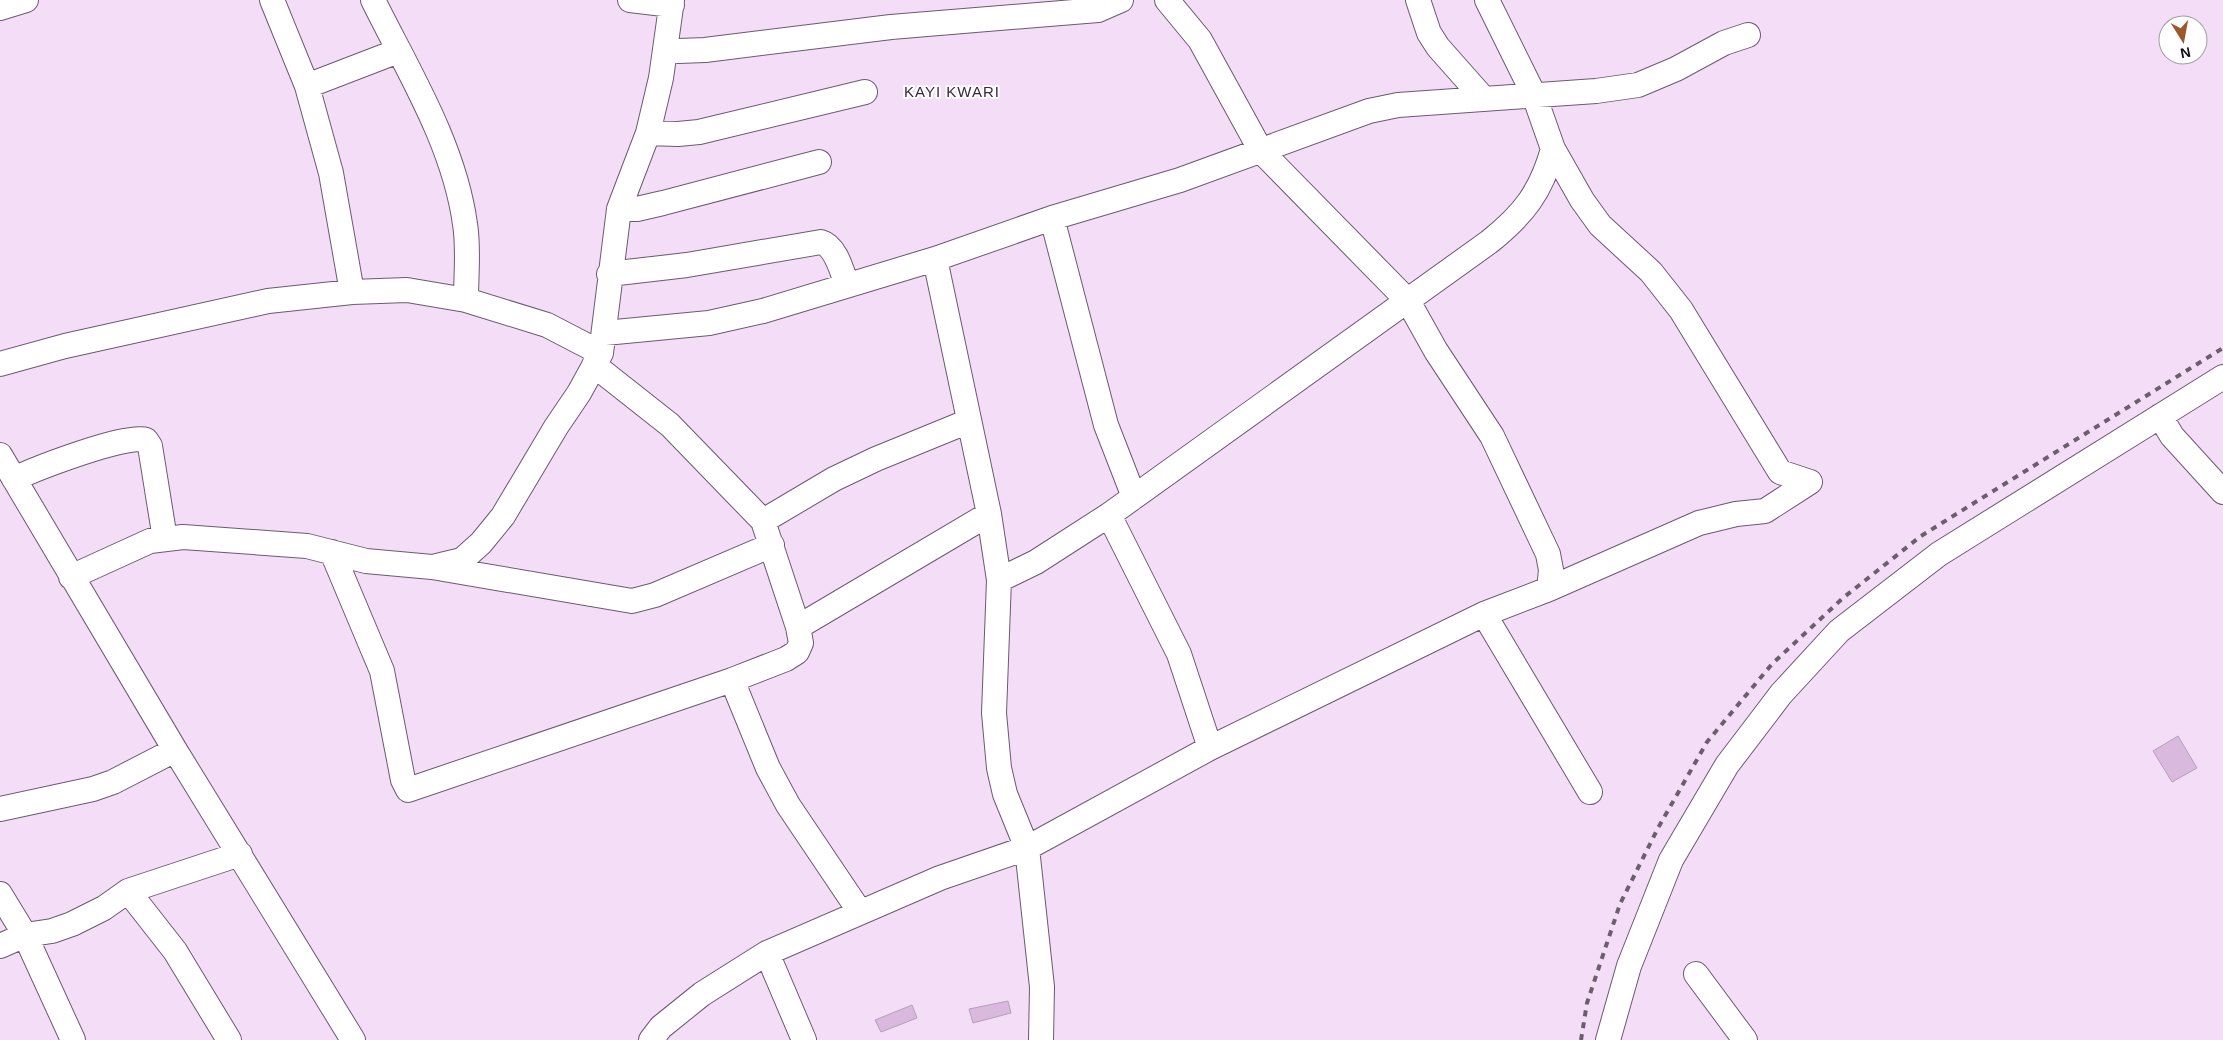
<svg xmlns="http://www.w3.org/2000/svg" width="2223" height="1040" font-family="Arial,sans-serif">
<rect width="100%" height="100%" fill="#f4ddf7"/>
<path fill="#d9b9de" stroke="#b5a0b9" d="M2178 736 2197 768 2172 782 2153 751Z
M1008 1001 1011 1013 973 1023 969 1009Z
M912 1005 917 1018 881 1032 875 1020Z"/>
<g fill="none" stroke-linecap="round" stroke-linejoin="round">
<g stroke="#6c5970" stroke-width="26">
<path id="minor" d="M272 0 307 86 331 173 352 292
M373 0C408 71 454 144 465 224 469 248 466 275 466 300
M630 0 672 5
M1167 0 1200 40 1261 151 1408 301 1436 351 1492 436 1548 554 1551 570 1549 589
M1418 0 1429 33 1438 47 1484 99
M1487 0 1534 95 1553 149 1582 200 1600 225 1651 272 1681 310 1780 472 1810 482
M0 8 26 0
M666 48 678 51 705 50 891 27 1098 10 1121 0
M307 86 398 51
M648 133 678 134 699 132 865 92
M619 209H637L663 203 819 162
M1052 218 1106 425 1134 497
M935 259 989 514 999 580 994 713 999 768 1005 794 1027 848 1042 987 1041 1040
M609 274 687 265 821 242C836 246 842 272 847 285
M605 333 709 323 763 311 935 259 1052 218 1180 180 1369 111 1398 105 1596 91 1638 85 1676 69 1724 43 1748 35
M0 364 65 346 268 301 352 292 407 290 466 300 547 325 601 353
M2160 416 2172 436 2223 492
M0 455 175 750 353 1040
M14 479C35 469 127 433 146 440L150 446 165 539
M1109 515 1179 654 1210 748
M763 521 834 479 876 459 969 421
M332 552 382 671 403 780 408 790 732 680 786 659 797 652 801 643 798 627 763 521 670 425 594 365
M437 566 462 560 481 543 503 516 556 427 579 393 601 353 619 209 648 133 661 78 672 0
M71 577 150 541 183 537 307 546 366 561 432 567 632 601 655 595 772 545
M999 580 1036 562 1109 515 1489 242C1524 214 1541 192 1553 149
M1484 614 1590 792
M798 627 989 514
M732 680 768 768 788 805 860 912
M0 809 93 789 113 782 175 750
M128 891 175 951 229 1040
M0 894 25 935 73 1040
M0 946 25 935 52 931 72 924 104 908 128 891 240 854
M767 953 804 1040
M1696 974 1745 1040
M651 1040 661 1027 702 994 767 953 940 878 1027 848 1210 748 1484 614 1549 589 1699 523 1736 514 1765 511 1810 482
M1608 1040 1629 966 1671 860 1727 765 1781 694 1839 631 1939 554 2223 377"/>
</g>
<use href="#minor" stroke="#fff" stroke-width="24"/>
<path stroke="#6c5e6e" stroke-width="4" stroke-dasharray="6 6" stroke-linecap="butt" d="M1581 1040 1587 1003 1620 904 1658 828 1707 742 1772 664 1843 598 1921 536 2223 348"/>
</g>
<g text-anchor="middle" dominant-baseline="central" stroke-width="4" stroke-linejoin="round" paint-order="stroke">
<g font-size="15" letter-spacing="1" fill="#39283c" stroke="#fff">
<text x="952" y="91">KAYI KWARI</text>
</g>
</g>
<g transform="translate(2183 40) rotate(169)"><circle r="24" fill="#ffffff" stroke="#a19da1"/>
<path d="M0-4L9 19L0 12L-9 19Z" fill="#9d592b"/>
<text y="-8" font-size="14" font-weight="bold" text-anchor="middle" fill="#130b14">N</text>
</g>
</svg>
